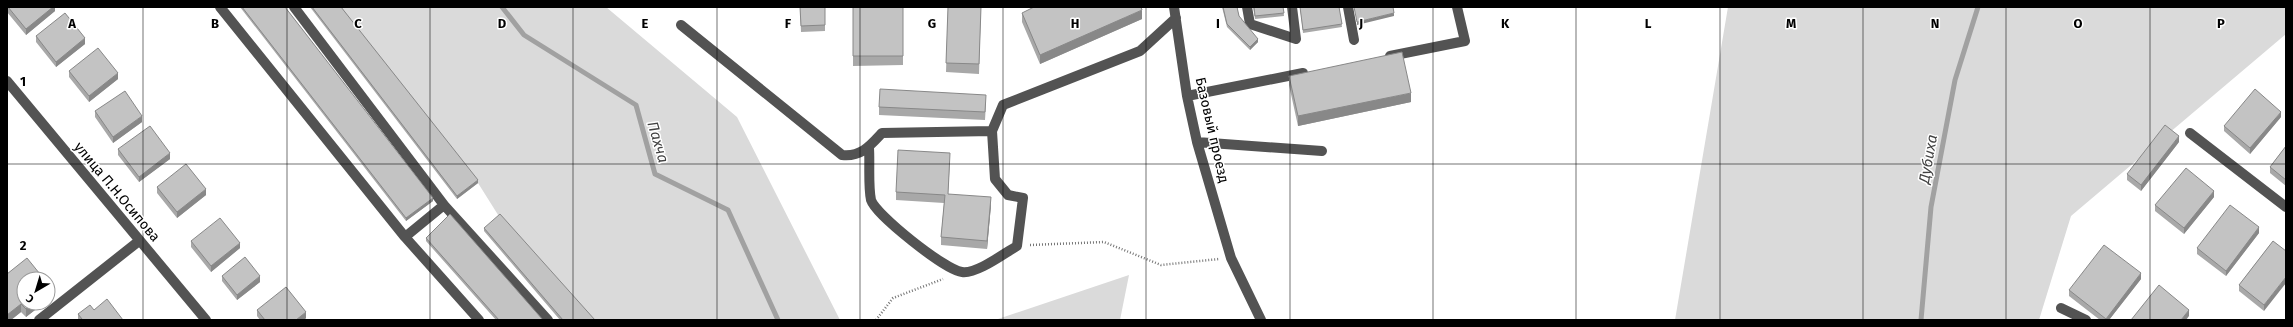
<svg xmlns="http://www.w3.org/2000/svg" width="2293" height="327" font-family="'Fira Sans',sans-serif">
<rect width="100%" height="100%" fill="#fff"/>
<path fill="#dadada" d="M339 7H606L737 117 840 320H592L500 218 478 183Z
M1728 7H2286V34L2071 216 2039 320H1675Z
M1129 275 1120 320H995Z"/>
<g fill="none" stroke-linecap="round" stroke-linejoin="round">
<path stroke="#a1a1a1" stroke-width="5" d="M502 7 524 35 636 105 655 174 728 210 778 320
M1921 320 1931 207 1955 80 1978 7"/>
<path stroke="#757575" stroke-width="2.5" stroke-dasharray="1 2" stroke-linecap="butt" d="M1030 245 1104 242 1161 265 1219 259
M876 320 893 298 943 279"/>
<path stroke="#535353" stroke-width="10" d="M220 7 405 237 479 320
M294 7 444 205 548 320
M1174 7 1187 96 1197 142 1231 258 1261 320
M1247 7 1250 24 1296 39 1292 7
M1348 7 1354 40
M681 25 842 155C861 157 870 146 882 133L992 131
M1390 56 1465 41 1457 7
M7 81 206 320
M1187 96 1303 73
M2190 133 2286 207
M1197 142 1322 151
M869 148C870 163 868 186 871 200 876 215 945 270 962 272 977 274 1003 254 1017 246L1023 198 1008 195 995 179 992 131 1003 105 1140 51 1176 18
M405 237 444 205
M2061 308 2086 320
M39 320 139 241"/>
</g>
<path fill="#a8a8a8" d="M7 7H55V11L26 35 7 12Z
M240 7H285L433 201 406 221Z
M310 7H341L478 183 457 199Z
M800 7H825V31L801 32Z
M853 7H903V65L853 66Z
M948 7H981L979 74 946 72Z
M1222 7H1237L1239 16 1258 42 1250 50 1227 27Z
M1253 7H1283L1284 16 1255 19Z
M1300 7H1339L1342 27 1303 33Z
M1022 13 1142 19 1040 64 1022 22Z
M36 36 85 44 56 67 36 42Z
M69 71 118 79 89 102 69 77Z
M1289 76 1411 102 1298 126 1289 85Z
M986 103 985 120 879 115V107Z
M95 111 142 122 113 143 95 117Z
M2281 117 2250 154 2224 131V126Z
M2179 142 2141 191 2127 180V174Z
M2286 146V186L2270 173V167Z
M118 149 170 159 139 182 118 155Z
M950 161 948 194 991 205 987 249 941 245V237L944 203 896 200V192Z
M157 187 206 195 177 218 157 193Z
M2214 197 2184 234 2155 211V205Z
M484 228 595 320H560L484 231Z
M2259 233 2226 276 2197 254V248Z
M426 238 543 320H496L426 241Z
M191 241 240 248 211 272 191 247Z
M2273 241 2264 311 2239 291V285Z
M7 274 24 303H44L26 317 21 312 11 320H7Z
M222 276 260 282 237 300 222 281Z
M2141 279 2109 320H2100L2069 296V290Z
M94 310 123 320H78V314Z
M257 310 306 318 304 320H260L257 316Z"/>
<path fill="#888" d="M53 7H55V11L26 35V29Z
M1142 10V19L1040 64V55Z
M1394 13V16L1357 25V22Z
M85 38V44L56 67V62Z
M1258 39V42L1250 50V47Z
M118 73V79L89 102V96Z
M1411 93V102L1298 126V116Z
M2281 112V117L2250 154V148Z
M142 116V122L113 143V137Z
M2179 136V142L2141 191V185Z
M170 153V159L139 182V177Z
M478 180V183L457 199V196Z
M206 189V195L177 218V212Z
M2214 191V197L2184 234V228Z
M991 197V205L987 249V241Z
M433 198V201L406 221V218Z
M2259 227V233L2226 276V271Z
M240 243V248L211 272V266Z
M2141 273V279L2109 320H2106V319Z
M260 276V282L237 300V295Z
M2286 277V283L2264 311V305Z
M34 303H44L26 317V309Z
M21 304V312L11 320H7V315Z
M2189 310V316L2186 320H2181Z
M306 312V318L304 320H296Z"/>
<path fill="#c3c3c3" stroke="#888" d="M8 7H53L26 29Z
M242 7H285L433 198 406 218Z
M312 7H341L478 180 457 196Z
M800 7H825V25L801 26Z
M853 7H903V56H853Z
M948 7H981L979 64 946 63Z
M1034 7H1141L1142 10 1040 55 1022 13Z
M1223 7H1237L1239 16 1258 39 1250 47 1227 24Z
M1254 7H1283L1284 13 1255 16Z
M1300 7H1339L1342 24 1303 30Z
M1354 7H1393L1394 13 1357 22Z
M65 13 85 38 56 62 36 36Z
M98 48 118 73 89 96 69 71Z
M1402 52 1411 93 1298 116 1289 76Z
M880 89 986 95 985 112 879 107Z
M2255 89 2281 112 2250 148 2224 126Z
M125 91 142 116 113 137 95 111Z
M2165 125 2179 136 2141 185 2127 174Z
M150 126 170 153 139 177 118 149Z
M2286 146V180L2270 167Z
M898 150 950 153 948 194 991 197 987 241 941 237 945 195 896 192Z
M186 164 206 189 177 212 157 187Z
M2186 168 2214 191 2184 228 2155 205Z
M2230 205 2259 227 2226 271 2197 248Z
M450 214 543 320H499L426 238Z
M500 214 595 320H563L484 228Z
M220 218 240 243 211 266 191 241Z
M2273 241 2286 251V277L2264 305 2239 285Z
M2104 245 2141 273 2106 319 2069 290Z
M245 257 260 276 237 295 222 276Z
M27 258 44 279H24V303H34L26 309 21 304 7 315V274Z
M2159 285 2189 310 2181 320H2131Z
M286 287 306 312 296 320H265L257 310Z
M107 299 123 320H81L82 319 78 314 90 305 94 310Z"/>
<path fill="none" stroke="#000" stroke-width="1" stroke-opacity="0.55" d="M143 7V320M287 7V320M430 7V320M573 7V320M717 7V320M860 7V320M1003 7V320M1146 7V320M1290 7V320M1433 7V320M1576 7V320M1720 7V320M1863 7V320M2006 7V320M2150 7V320M7 164H2286"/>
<g text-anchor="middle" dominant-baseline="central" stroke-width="3" stroke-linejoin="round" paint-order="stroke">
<g font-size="14" fill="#000" stroke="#fff">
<text transform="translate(1212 130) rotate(77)">Базовый проезд</text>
<text transform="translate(117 192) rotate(50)">улица П.Н.Осипова</text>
</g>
<g font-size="15" font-style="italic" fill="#424242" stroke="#fff">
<text transform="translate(658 142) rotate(74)">Пахча</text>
<text transform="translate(1928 159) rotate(-80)">Дубиха</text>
</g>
</g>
<g font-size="13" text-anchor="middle" font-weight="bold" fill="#000" stroke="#fff" stroke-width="3" stroke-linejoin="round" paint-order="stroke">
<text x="72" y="28">A</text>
<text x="215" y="28">B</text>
<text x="358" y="28">C</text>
<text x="502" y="28">D</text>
<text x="645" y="28">E</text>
<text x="788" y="28">F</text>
<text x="932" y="28">G</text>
<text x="1075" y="28">H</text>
<text x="1218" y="28">I</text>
<text x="1361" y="28">J</text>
<text x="1505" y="28">K</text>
<text x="1648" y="28">L</text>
<text x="1791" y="28">M</text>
<text x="1935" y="28">N</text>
<text x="2078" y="28">O</text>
<text x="2221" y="28">P</text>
<text x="23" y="86">1</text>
<text x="23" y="250">2</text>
</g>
<rect width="2293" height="327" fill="none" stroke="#000000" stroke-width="16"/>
<g transform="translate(36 291) rotate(218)"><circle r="19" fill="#ffffff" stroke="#999999"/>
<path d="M0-3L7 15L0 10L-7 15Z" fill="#000000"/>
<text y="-6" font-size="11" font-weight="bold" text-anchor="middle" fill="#000000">С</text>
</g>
</svg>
